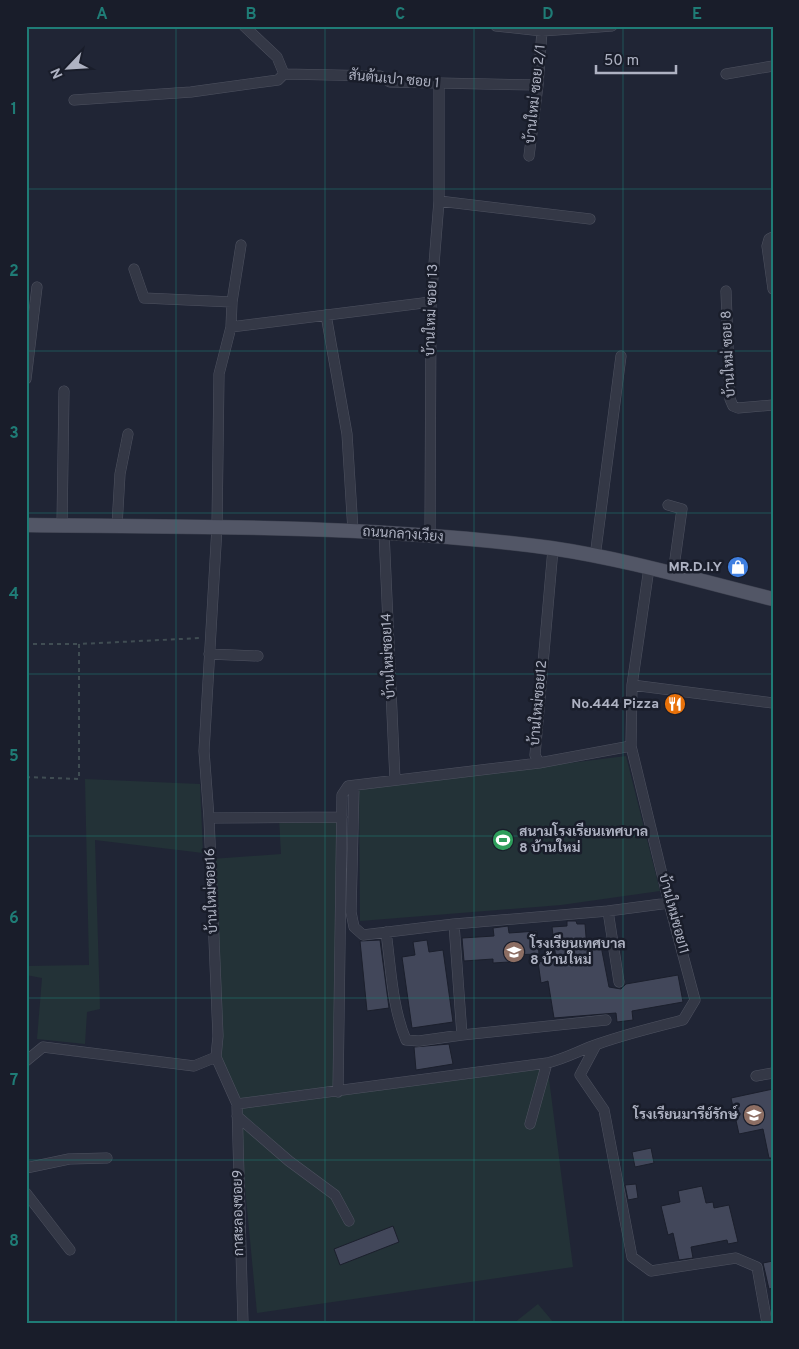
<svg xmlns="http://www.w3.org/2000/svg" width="799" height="1349" font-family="Overpass,Sarabun,sans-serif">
<rect width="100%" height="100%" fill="#202535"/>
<path fill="#233237" d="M626 756 660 891 561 905 360 921 359 789Z
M85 779 200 784 203 853 95 840 100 1009 87 1012 85 1044 37 1039 42 978 26 975V966L89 965Z
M342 817 339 1090 547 1063 573 1267 257 1313 237 1104 216 1057 211 859 281 854 279 818Z
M538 1304 554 1323H514Z"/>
<path fill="#42475a" stroke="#1b1f2c" d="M567 921H576L577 924H585L587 949 601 946 609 987 621 989 626 984 678 975 683 1002 632 1011 633 1020 617 1022 616 1013 554 1018 548 981 541 983 538 962 556 959 552 927 567 926Z
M508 926 509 933 537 931 539 954 508 955 509 962 493 963V959L464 961 462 938 494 936 493 928Z
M380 940 389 1008 367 1011 360 941Z
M427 940 429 952 443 950 453 1022 412 1028 402 957 415 955 413 942Z
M449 1044 453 1064 416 1070 414 1047Z
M773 1089V1158H769L763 1129 739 1134 731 1098Z
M651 1148 654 1163 635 1167 632 1152Z
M636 1184 638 1198 628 1200 625 1185Z
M702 1186 706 1203 713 1202 714 1208 729 1205 738 1242 728 1244 727 1240 691 1247 693 1258 679 1260 673 1233 668 1235 661 1206 680 1202 678 1191Z
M393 1226 399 1242 340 1265 334 1249Z
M773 1261V1288L769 1289 763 1263Z"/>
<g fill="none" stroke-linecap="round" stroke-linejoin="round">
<g stroke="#4e5260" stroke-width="11">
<path id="minor" d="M244 26 277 57 284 74 380 76 390 82 538 85
M496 26 542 31 612 26
M726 74 773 66
M74 100 191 92 278 80 284 74
M529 156 538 85 542 31
M439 201 590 219
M773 237 769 239 767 246 773 289
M134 269 144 298 232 302
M726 291 730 399 733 406 738 408 773 405
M326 315 347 434 353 531
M231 327 232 302 241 245
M26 379 37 287
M668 505 682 509 673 574
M62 525 64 391
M117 526 120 474 128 434
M384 532 395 780
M430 536 431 302 439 201V84
M553 549 535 755 539 763 631 746
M595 557 621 356
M209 654 258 656
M632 685 773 703
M354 786 351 912 354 927 363 935 454 924 608 911 669 903
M209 818 342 817
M608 911 619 982
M386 932C391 968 392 1007 406 1040L419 1041 462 1035 454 924
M462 1035 606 1020
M596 1045 580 1075 604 1110 632 1257 651 1271 736 1258 757 1267 767 1323
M216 1057 237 1104 243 1323
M26 1061 43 1047 194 1066 216 1057 218 1036 209 818 204 751 217 527 219 374 231 327 431 302
M756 1076 773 1073
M338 1092 342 795 348 786 539 763
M237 1104 547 1063C565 1059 580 1050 598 1044 626 1034 655 1027 683 1020L695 1000 669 903 631 746 632 685 649 568
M237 1116 289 1161 335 1195 349 1221
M530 1124 547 1063
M26 1168 69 1159 107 1158
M26 1193 70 1250"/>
</g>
<g stroke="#3d414f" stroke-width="15">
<path id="major" d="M26 525C201 527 378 525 551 548 626 559 700 581 773 599"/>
</g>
<path stroke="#404d53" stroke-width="2" stroke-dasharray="4 4" stroke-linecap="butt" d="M33 644H79
M26 777 79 779V644L201 638"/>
<use href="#minor" stroke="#343846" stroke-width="10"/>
<use href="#major" stroke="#525666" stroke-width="14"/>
</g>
<path fill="none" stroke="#1f7c76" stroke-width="1" stroke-opacity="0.55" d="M176 26V1323M325 26V1323M474 26V1323M623 26V1323M26 189H773M26 351H773M26 513H773M26 674H773M26 836H773M26 998H773M26 1160H773"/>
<defs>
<g id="shop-disc" transform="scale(1.125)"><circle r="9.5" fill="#3f7fe0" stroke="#191d2a"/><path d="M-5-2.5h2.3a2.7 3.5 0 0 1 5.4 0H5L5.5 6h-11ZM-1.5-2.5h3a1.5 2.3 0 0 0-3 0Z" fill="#fff"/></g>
<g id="restaurant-disc" transform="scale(1.125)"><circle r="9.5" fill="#e8710a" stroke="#191d2a"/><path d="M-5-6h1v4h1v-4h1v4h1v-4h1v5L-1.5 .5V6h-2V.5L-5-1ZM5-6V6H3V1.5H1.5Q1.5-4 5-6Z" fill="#fff"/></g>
<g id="stadium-disc" transform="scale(1.125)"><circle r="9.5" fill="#2e9e5b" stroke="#191d2a"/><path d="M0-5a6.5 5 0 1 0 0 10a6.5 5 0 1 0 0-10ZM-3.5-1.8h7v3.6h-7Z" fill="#fff"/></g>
<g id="school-disc" transform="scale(1.125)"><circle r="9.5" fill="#8d6e63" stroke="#191d2a"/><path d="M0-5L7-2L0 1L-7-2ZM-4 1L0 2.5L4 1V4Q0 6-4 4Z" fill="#fff"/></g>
</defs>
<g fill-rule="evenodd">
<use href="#shop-disc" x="738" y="567"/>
<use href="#restaurant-disc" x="675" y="704"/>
<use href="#stadium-disc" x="503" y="840"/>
<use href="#school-disc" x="514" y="952"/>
<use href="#school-disc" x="754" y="1115"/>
</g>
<g text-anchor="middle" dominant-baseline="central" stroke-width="5" stroke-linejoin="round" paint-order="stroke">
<g font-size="14" fill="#aeb2c2" stroke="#191d2a">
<text transform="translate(394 80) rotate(5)">สันต้นเปา ซอย 1</text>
<text transform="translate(536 94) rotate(-84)">บ้านใหม่ ซอย 2/1</text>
<text transform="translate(432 310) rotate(-88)">บ้านใหม่ ซอย 13</text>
<text transform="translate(729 354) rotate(-93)">บ้านใหม่ ซอย 8</text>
<text transform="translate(403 535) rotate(4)">ถนนกลางเวียง</text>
<text transform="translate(389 656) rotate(-93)">บ้านใหม่ซอย14</text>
<text transform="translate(539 703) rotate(-85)">บ้านใหม่ซอย12</text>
<text transform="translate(212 891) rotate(-92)">บ้านใหม่ซอย16</text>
<text transform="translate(673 914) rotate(75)">บ้านใหม่ซอย11</text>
<text transform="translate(239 1213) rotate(-91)">กาสะลองซอย9</text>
</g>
<g font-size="14" font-weight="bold" fill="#aeb2c2" stroke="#191d2a" text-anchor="end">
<text x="722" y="567">MR.D.I.Y</text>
<text x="659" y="704">No.444 Pizza</text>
<text x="519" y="832" text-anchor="start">สนามโรงเรียนเทศบาล<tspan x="519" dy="16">8 บ้านใหม่</tspan></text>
<text x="530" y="944" text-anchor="start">โรงเรียนเทศบาล<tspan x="530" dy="16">8 บ้านใหม่</tspan></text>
<text x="738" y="1115">โรงเรียนมารีย์รักษ์</text>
</g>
</g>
<rect width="799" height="1349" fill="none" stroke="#191d2a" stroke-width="55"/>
<g transform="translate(68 68) rotate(245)" stroke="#191d2a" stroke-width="4" paint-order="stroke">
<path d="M0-4L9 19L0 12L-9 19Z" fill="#aeb2c2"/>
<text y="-8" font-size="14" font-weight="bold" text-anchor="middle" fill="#aeb2c2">N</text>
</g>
<path d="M596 65v8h80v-8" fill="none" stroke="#aeb2c2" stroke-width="2.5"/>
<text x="604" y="65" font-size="15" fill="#aeb2c2" stroke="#191d2a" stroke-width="4" paint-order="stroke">50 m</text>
<rect x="28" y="28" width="744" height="1294" fill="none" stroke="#1f7c76" stroke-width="2"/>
<g font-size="16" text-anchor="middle" font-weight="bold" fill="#1f7c76">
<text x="102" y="19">A</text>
<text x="251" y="19">B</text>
<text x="400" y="19">C</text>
<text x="548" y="19">D</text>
<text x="697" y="19">E</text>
<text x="14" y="114">1</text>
<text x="14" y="276">2</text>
<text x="14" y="438">3</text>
<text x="14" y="599">4</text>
<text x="14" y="761">5</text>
<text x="14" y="923">6</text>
<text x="14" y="1085">7</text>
<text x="14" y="1246">8</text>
</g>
</svg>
